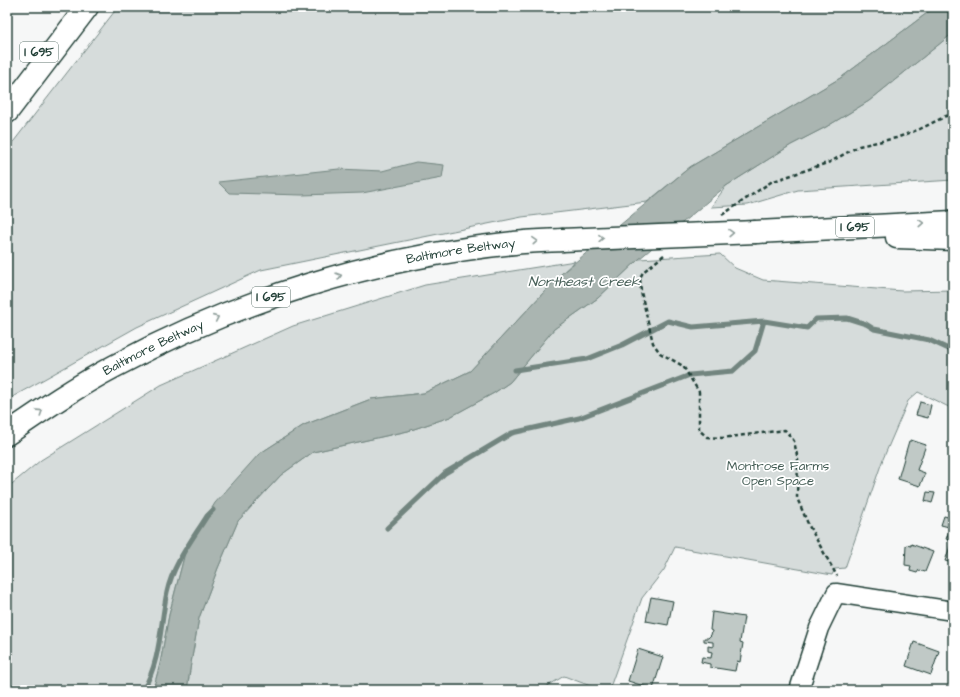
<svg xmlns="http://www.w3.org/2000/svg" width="960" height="697" font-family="'Architects Daughter',sans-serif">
<rect width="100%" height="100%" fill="#f6f7f7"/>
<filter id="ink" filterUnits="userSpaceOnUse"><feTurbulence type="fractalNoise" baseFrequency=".025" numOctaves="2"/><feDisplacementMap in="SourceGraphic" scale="8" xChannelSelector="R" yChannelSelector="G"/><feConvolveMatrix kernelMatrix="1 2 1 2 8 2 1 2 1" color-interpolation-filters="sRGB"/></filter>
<g filter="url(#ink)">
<path fill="#d6dcdb" stroke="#7a8c88" d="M118 7H935L842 77 690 167 647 202 522 217 261 270 137 327 14 396 7 402V150Z
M953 33V180L798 190 748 205 711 207 726 186 791 145 826 127 869 101Z
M720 254 735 268 763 280 902 291 953 290V409L918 392 908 401 883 459 845 568 835 569 832 575 675 547 664 570 642 598 609 690H601L564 676 546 687V690H187L191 663 199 618 218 568 238 521 281 475 313 452 408 431 450 417 494 393 510 382 554 329 598 298 639 259Z
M575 261 561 274 470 371 424 393 371 399 304 425 259 454 185 553 169 615 160 664 153 690H7V488L41 460 161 385 293 326 425 285Z"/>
<path fill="#aab5b1" stroke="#72857f" d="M935 7H953V33L869 101 826 127 791 145 726 186 639 259 598 298 554 329 510 382 494 393 450 417 408 431 313 452 281 475 238 521 218 568 199 618 191 663 187 690H153L160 664 169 615 185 553 215 503 259 454 304 425 371 399 424 393 470 371 561 274 690 167 842 77Z
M416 162 444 165 442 178 362 193 302 195 229 193 218 182 339 169 382 171Z"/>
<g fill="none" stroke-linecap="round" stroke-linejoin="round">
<path stroke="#72857f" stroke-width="5" d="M515 370 587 359 622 345 668 321 693 327 764 321 807 328 816 319 847 318 866 324 874 329 929 340 953 351
M387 528 445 473 512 433 579 418 690 375 733 371 755 351 764 321
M143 690C161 661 160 625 167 592 173 564 192 540 207 516L213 510"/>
</g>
<path fill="#c0c9c6" stroke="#1f3d34" d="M920 402 931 405 928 418 916 415Z
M911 440 926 445 917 470 925 473 920 486 898 479 909 441H911Z
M927 492 935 493 932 503 925 501Z
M944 516 952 518 949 527 941 525Z
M950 529 953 530V563L945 561 952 541 946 539Z
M911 544 933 552 925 572 919 570 917 573 910 571 911 566 905 565 906 545 911 546Z
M651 597 673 601 668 625 646 621Z
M712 612 744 617 740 642 743 643 740 662 737 661 735 671 710 667V664L701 662 702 657 711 658 712 652 708 651V646L713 647V642L704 641V638H708L711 635 712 631 710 630Z
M914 642 939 651 931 675 906 666Z
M638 649 663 657 653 689 628 681Z"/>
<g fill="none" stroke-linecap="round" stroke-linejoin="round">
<g stroke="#1f3d34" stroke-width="21">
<path id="minor" d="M799 690 819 628 836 593 953 611"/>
</g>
<g stroke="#1f3d34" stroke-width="25">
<g id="motorway">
<path d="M7 112 87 7"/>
<path d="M756 232 953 222"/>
<path d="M897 237 953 239"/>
<path id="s1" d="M7 434C42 410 77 386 115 366 238 300 374 257 514 243 530 241 546 241 562 240"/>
</g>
</g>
<path stroke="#1f3d34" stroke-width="2.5" stroke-dasharray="4 3" stroke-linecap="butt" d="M722 215 771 182 830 162 859 146 896 138 920 129 946 116 953 114
M664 255 643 272 640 278 641 292 653 343 660 353 683 366 699 392V430L707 437 722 438 785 430 794 441 798 460 797 498 809 526 837 576"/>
<use href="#minor" stroke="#fff" stroke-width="18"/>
<use href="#motorway" stroke="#fff" stroke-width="22"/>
<g stroke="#1f3d34" stroke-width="25" stroke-linecap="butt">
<path id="motorway-bridge" d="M562 240 756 232"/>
</g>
<use href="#motorway-bridge" stroke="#fff" stroke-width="22"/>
</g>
<defs><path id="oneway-chevron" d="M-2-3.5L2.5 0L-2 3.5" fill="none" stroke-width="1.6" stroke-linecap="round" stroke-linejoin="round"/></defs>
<g stroke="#8f9e9a">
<use href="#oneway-chevron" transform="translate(921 223) rotate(-3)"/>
<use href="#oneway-chevron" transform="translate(731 233) rotate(-2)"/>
<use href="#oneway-chevron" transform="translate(601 238) rotate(-2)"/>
<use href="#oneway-chevron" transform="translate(535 241) rotate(-4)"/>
<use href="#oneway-chevron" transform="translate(339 276) rotate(-16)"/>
<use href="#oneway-chevron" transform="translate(216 318) rotate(-24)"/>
<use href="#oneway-chevron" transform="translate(40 412) rotate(-33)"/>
</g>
</g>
<g text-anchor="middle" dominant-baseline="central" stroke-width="3.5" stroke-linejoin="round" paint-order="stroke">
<g fill="#fff" stroke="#627771" stroke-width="1">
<rect x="20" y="42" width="38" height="20" rx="3"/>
<rect x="836" y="217" width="38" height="20" rx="3"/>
<rect x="252" y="287" width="38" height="20" rx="3"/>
</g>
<g font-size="12" font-weight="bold" fill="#1f3d34">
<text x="39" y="52">I 695</text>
<text x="855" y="227">I 695</text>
<text x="271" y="297">I 695</text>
</g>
<g font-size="13" fill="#1f3d34" stroke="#fff">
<text stroke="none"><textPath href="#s1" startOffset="494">Baltimore Beltway</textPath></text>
<text stroke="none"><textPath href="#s1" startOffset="170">Baltimore Beltway</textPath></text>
</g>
<g font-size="13" fill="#445d55" stroke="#fff">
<text x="778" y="466">Montrose Farms<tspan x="778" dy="15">Open Space</tspan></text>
</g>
<g font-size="14" font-style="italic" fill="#49615a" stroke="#fff">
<text x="584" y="282">Northeast Creek</text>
</g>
</g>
<rect width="960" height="697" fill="none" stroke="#fff" stroke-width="24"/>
<rect x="12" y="12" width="936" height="673" fill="none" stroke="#1f3d34" stroke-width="1.5" filter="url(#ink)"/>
</svg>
